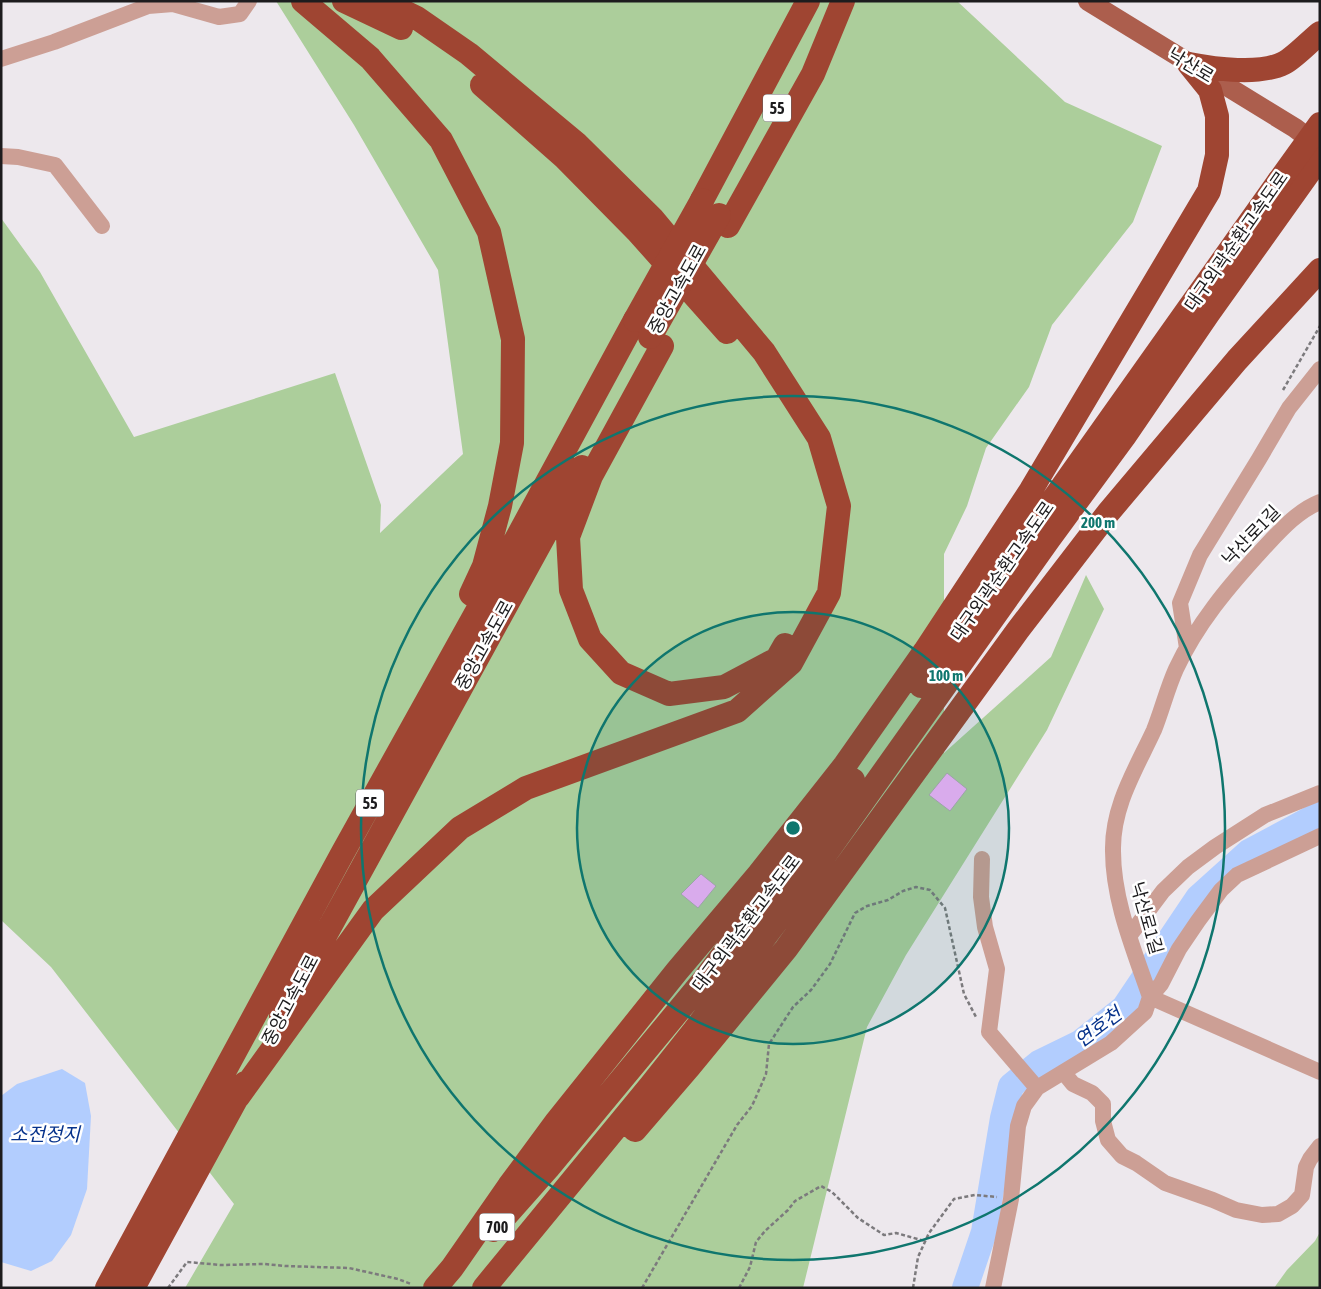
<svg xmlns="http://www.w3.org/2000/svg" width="1321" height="1289" font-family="'Asap Condensed','Noto Sans KR',sans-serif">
<rect width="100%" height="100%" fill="#ede8ed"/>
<path fill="#acce9b" d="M276 1H957L1065 102 1162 146 1133 222 1052 325 1029 387 986 448 967 506 944 554V753L1051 657 1086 575 1104 609 1047 730 906 955 867 1027 803 1288H185L234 1204 51 967 1 920V218L40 272 134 437 335 373 381 505 380 533 463 454 438 270 354 125Z
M1320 1232V1288H1274L1287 1270 1315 1241Z"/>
<path fill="#b2cdfe" d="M62 1069 85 1083 91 1116 87 1189 71 1235 52 1261 31 1271 1 1262V1096L17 1084Z"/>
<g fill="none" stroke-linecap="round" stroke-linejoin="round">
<path stroke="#b2cdfe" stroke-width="26" d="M965 1288 984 1232 1003 1118 1011 1086 1039 1063 1080 1043 1124 1008 1198 898 1249 852 1320 814"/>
</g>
<path fill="#f5b3fe" stroke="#afabb0" d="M947 773 967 789 950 811 929 795Z
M701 874 716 886 698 908 681 894Z"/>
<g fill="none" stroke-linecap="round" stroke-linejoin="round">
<path stroke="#7c7a7d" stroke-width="2.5" stroke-dasharray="4 2.5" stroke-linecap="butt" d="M1283 390 1320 326
M168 1288 187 1262 221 1265 264 1264 285 1266 349 1268 398 1279 411 1284
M642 1288 737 1125 752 1106 766 1074 769 1044 793 1007 811 990 830 964 855 913 867 906 888 900 903 891 916 887 930 890 945 908 964 994 976 1017
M739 1288 750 1267 756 1242 765 1231 788 1210 795 1201 821 1186 832 1192 858 1218 884 1235 896 1233 925 1241
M913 1288 918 1257 929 1233 954 1199 975 1195 997 1197"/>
<path stroke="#cc9f95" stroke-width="16" d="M1 59 54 42 148 6 173 4 219 17 240 14 249 1
M1 156 18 157 55 165 102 226
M1187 648 1180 603 1200 555 1259 459 1289 408 1320 369
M982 859 981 897 985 927 997 969 989 1032 1037 1088
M1130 935 1163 891 1188 867 1215 847 1265 815 1320 793
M1150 997 1161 984 1179 949 1198 921 1221 890 1237 875 1320 836
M1150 997 1320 1072
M1064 1073 1073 1084 1092 1093 1103 1104V1121L1108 1140 1122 1156 1136 1163 1165 1183 1213 1200 1236 1210 1262 1215 1278 1214 1292 1206 1302 1195 1306 1167 1310 1159 1320 1146
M993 1288 1011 1199 1018 1126 1024 1106 1037 1088 1111 1043 1145 1012 1150 997C1134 950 1113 901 1113 851 1112 806 1136 769 1154 730 1162 710 1167 689 1176 669 1197 624 1228 587 1262 550 1279 532 1297 511 1320 502"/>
<path stroke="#ac5e4d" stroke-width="20" d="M1088 1 1295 128 1320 147"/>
<path stroke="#9f4532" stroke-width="24" d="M303 1 370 58 441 140 489 232 513 339 512 443 500 506 484 566 471 594
M344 1 401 28
M1189 64C1215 69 1260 75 1284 63 1295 57 1310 41 1320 33
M482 85 565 158 637 231 727 332
M702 200 808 1
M728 226 813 74 843 1
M662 346 591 476 568 537 571 590 590 639 621 673 669 694 724 687 777 659 785 645
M921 686 1279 181
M281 1016 582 467
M238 1097 373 910 460 828 526 788 737 711 791 663 829 593 839 506 819 438 764 352 652 218 577 144 469 54 417 18 382 1
M635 1130 690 1066 786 949 1018 630 1108 513 1237 360 1320 270
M493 1230 548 1168 704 980 853 780
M107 1288 342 854 486 595 635 320
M133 1288 245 1083
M435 1288 452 1268 509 1186 557 1121 677 971 759 874 845 765 925 651 1031 490 1209 191 1217 155V116L1210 90 1189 64
M484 1288 651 1085 694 1031 797 894 1049 539 1124 437 1208 314 1320 157"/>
<path stroke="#9f4532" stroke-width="24" d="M1279 181 1320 124
M635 320 702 200
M650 337 719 215"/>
</g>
<circle cx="793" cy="828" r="216" fill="#0f766e" fill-opacity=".12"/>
<g fill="none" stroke="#0f766e" stroke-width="2.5">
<circle cx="793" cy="828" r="216"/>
<circle cx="793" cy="828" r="432"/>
</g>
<g text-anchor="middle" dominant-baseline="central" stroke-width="5" stroke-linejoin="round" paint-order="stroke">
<g fill="#fff" stroke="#616062" stroke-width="1">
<rect x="763" y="94.5" width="28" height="27" rx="4"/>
<rect x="356" y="789.5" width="28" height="27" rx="4"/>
<rect x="479.5" y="1213.5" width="35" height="27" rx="4"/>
</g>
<g font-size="16" font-weight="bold" fill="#1d1c1e">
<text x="777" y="108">55</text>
<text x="370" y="803">55</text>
<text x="497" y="1227">700</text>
</g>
<g font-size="18" fill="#1d1c1e" stroke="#fff">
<text transform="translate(1191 65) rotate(31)">낙산로</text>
<text transform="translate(1236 241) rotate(-55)">대구외곽순환고속도로</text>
<text transform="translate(677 289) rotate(-61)">중앙고속도로</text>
<text transform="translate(1251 535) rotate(-46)">낙산로1길</text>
<text transform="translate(1002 571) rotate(-55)">대구외곽순환고속도로</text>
<text transform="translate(484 645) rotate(-61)">중앙고속도로</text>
<text transform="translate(1147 918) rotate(74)">낙산로1길</text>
<text transform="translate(746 923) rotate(-53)">대구외곽순환고속도로</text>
<text transform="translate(290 1000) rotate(-62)">중앙고속도로</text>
</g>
<g font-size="19" font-style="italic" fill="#06328b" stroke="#fff">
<text transform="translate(1098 1027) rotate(-37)">연호천</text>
<text x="45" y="1134">소전정지</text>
</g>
</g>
<circle cx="793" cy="828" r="8" fill="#0f766e" stroke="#fff" stroke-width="2.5"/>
<g font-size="15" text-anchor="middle" font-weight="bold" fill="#0f766e" stroke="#fff" stroke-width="5" stroke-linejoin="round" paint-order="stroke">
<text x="1098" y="528">200 m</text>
<text x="946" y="681">100 m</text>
</g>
<rect width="1321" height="1289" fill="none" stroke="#1d1c1e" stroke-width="5"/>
</svg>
